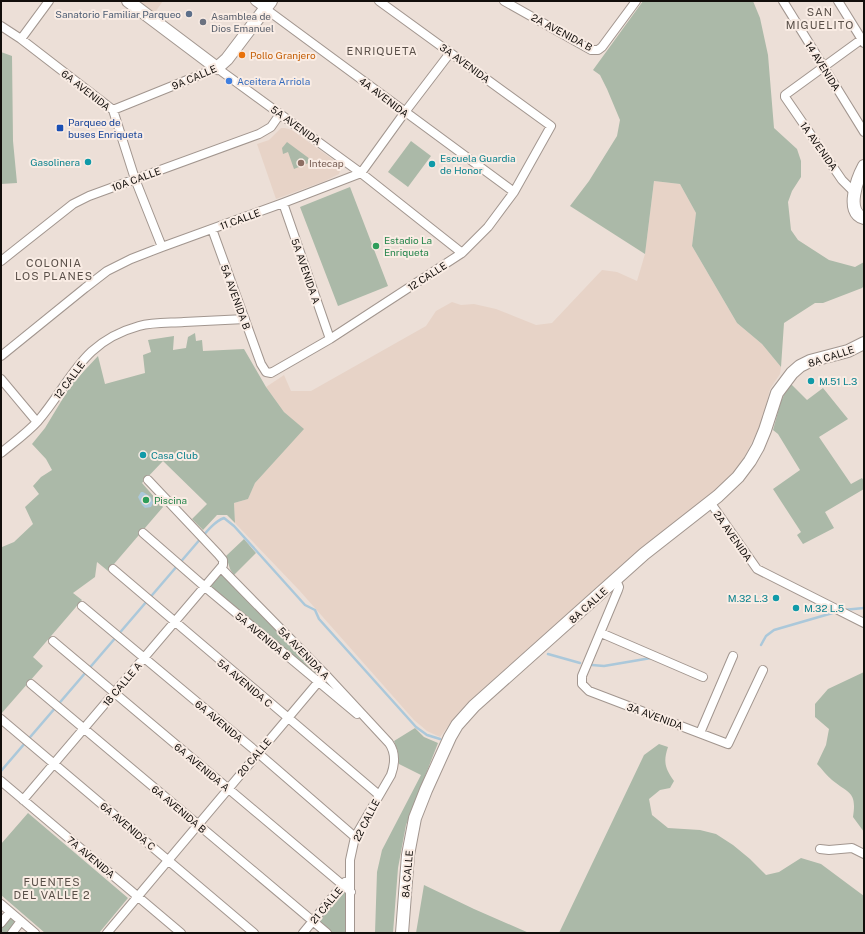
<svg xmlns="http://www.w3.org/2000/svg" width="865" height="934" font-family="'Public Sans',sans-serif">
<rect width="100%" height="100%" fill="#ecdfd7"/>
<path fill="#e7d3c7" d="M135 1H163L153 15Z
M281 128H285L292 130 339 164 341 168 339 174 325 181 276 199 257 144 269 140Z
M654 181 680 184 696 213 692 246 737 323 762 344 781 367 780 374 770 389 762 422 744 458 734 472 714 492 645 545 477 694 458 713 440 737 427 731 414 720 299 590 235 523 234 503 248 499 255 483 303 429 284 412 266 387 284 375 291 391H311L426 326 436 311 452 302 461 305 474 304 496 309 536 325 552 323 602 270 617 272 637 281 645 254Z"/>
<path fill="#abb9a8" d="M643 1H753L760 18 768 55 774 128 797 149 801 161V177L792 191 788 202 791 230 798 240 829 260 855 267 864 262V286L862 288 823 303H815L784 323 781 367 762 344 737 323 692 246 696 213 680 184 654 181 645 254 570 206 589 181 617 136 620 120 607 89 600 75 593 70Z
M1 52 12 56 13 141 17 183 1 184Z
M411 141 431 156 408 187 388 172Z
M287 142 310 159 311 162 294 169 288 152 283 154 282 148Z
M350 187 388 286 338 306 300 207Z
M195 333 196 341 202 340 203 351 244 349 266 387 284 412 304 429 255 483 248 499 234 503 235 523 227 515H217L203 530 192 519 207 504 163 461 142 483 163 507 108 571 97 562 95 577 73 593 82 600 33 657 43 666 1 714V547H2L14 542 33 524 25 507 39 494 33 486 41 477 52 470 46 459 32 444 45 428 71 385 98 356 105 384 145 373 143 355 151 352 148 340 174 336 173 350 186 348 188 337Z
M790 383 807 400 823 388 848 419 819 437 851 484 862 478 864 481V489L825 512 834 528 803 544 797 535 801 532 773 489 800 470 778 434 773 430 781 401Z
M244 539 256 553 234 575 230 569 226 556Z
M221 568 325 674 318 682 205 587Z
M864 672V832L853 817C857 791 849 794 832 780 827 776 822 769 817 764L826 745 829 729 815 717V704L828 689Z
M415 728 424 737 438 743 406 825 398 868 393 933H375L377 872 382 850 421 775 399 764 398 752 394 741Z
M659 744 668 747C663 762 665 768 674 781L670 788 660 790 649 799 652 815 668 828 700 830 716 834 733 845 750 859 766 875 779 872 801 858 821 864 864 896V933H559L644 755Z
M28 813 128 898 99 933H45L1 895V844Z
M342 885 351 892 350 933H327L313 921Z
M424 885 474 909 529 933H416Z
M10 912 21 921 12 933H1V923Z"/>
<path fill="#abc8da" d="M141 492H143L151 497 153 503 151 507 145 508 142 505 138 497Z"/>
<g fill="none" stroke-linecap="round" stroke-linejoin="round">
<path stroke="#abc8da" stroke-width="2.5" d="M843 610 864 608
M761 645 766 636 774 630 836 612
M548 654 580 663
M592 665 604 666 651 658
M1 771 196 544C204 535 213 522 224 518L234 526 305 605 315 610 319 619 416 727 427 735 440 739"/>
<g stroke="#a2968f" stroke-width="10">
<path id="street" d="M255 1 514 192
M504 1 591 50H598L602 47 636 1
M783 1 864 132
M838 1 864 43
M1 26 21 39 113 110 135 179 162 247
M21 39 49 1
M113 110 217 68 361 173 462 253
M854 192 842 180 785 97V95L862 39
M283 203 330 339
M212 229 261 364 266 372 271 373 330 339 462 253 488 227 514 192 551 126 379 1
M1 261 73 204 89 196 259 134 271 127 280 114
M1 356 85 288 107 271 131 259 162 247 283 203 361 173 405 112 450 53
M1 379 37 422
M1 453C13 443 27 433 38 421 72 381 81 342 139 326 153 322 169 323 184 322 204 321 224 320 245 319
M710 502 757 569 864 623
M143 533 205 587 357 714
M221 568 325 674 389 743C396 753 395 764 391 775L355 837 350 860V933
M113 569 379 795
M616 580 619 587 618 590 582 676V684L589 691 728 744 763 670
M82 606 258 753 355 837
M601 633 703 677
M53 641 351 892
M31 684 327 933
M1 719 254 933
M700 733 733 656
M1 781 181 933
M23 800 223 565V560L218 554 148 480
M820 849 829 850 852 848 864 854
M1 904 35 933
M1 923 10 912
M12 933 21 921
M107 933 325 674
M303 933 345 882"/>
</g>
<g stroke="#a2968f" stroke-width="14">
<path id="secondary" d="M128 1 217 68 227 59 271 1
M864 166C858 177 844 213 864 218
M402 933 408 855 415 818 426 790 450 737 457 725 474 706 644 554 718 496 738 477 750 461 758 447 765 430 777 393 792 373 800 366 810 361 848 351 864 343"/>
</g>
<use href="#street" stroke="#fff" stroke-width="8"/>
<use href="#secondary" stroke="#fff" stroke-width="12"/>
</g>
<circle fill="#5c6f8a" stroke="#f9ece4" stroke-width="1.5" cx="189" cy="14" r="4"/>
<circle fill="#6b7280" stroke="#f9ece4" stroke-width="1.5" cx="203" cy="22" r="4"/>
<circle fill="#e8710a" stroke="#f9ece4" stroke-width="1.5" cx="242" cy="55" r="4"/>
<circle fill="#3f7fe0" stroke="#f9ece4" stroke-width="1.5" cx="229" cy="81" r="4"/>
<rect fill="#1a4fb4" stroke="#f9ece4" stroke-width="1.5" x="56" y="124" width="8" height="8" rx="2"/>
<g fill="#0f9aa8" stroke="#f9ece4" stroke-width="1.5">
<circle cx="88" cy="162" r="4"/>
<circle cx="432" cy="164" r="4"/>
<circle cx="811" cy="381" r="4"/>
<circle cx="143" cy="455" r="4"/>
<circle cx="776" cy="598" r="4"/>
<circle cx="796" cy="608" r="4"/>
</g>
<circle fill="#8d6e63" stroke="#f9ece4" stroke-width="1.5" cx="301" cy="163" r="4"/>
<g fill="#2e9e5b" stroke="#f9ece4" stroke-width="1.5">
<circle cx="376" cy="246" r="4"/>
<circle cx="146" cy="500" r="4"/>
</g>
<g text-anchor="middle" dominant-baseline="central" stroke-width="4" stroke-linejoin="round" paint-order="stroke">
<g font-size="10" fill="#4e5e75" stroke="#f9ece4" text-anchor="end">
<text x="181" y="14">Sanatorio Familiar Parqueo</text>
</g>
<g font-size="10" fill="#5b616d" stroke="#f9ece4" text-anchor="start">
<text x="211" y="16">Asamblea de<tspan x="211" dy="12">Dios Emanuel</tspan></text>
</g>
<g font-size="10" fill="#120e0b" stroke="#f9ece4">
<text transform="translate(562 32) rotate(28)">2A AVENIDA B</text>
<text transform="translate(465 63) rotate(36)">3A AVENIDA</text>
<text transform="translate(823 66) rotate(58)">14 AVENIDA</text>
<text transform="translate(194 77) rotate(-23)">9A CALLE</text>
<text transform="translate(86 90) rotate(38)">6A AVENIDA</text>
<text transform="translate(384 97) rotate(37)">4A AVENIDA</text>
<text transform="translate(296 125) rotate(36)">5A AVENIDA</text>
<text transform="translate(819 146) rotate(55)">1A AVENIDA</text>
<text transform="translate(136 179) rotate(-20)">10A CALLE</text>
<text transform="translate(240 219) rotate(-20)">11 CALLE</text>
<text transform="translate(306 271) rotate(71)">5A AVENIDA A</text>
<text transform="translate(427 276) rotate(-33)">12 CALLE</text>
<text transform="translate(236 297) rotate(70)">5A AVENIDA B</text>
<text transform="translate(831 356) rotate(-18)">8A CALLE</text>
<text transform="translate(69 380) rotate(-53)">12 CALLE</text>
<text transform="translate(733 536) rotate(55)">2A AVENIDA</text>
<text transform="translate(588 605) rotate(-42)">8A CALLE</text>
<text transform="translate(263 636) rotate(40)">5A AVENIDA B</text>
<text transform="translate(304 653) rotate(46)">5A AVENIDA A</text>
<text transform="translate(245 683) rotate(40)">5A AVENIDA C</text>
<text transform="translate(122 684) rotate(-50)">18 CALLE A</text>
<text transform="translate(655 716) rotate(20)">3A AVENIDA</text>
<text transform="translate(219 721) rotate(40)">6A AVENIDA</text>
<text transform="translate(254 757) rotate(-50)">20 CALLE</text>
<text transform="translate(202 767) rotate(40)">6A AVENIDA A</text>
<text transform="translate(179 809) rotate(40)">6A AVENIDA B</text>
<text transform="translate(366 820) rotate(-63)">22 CALLE</text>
<text transform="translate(128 826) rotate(40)">6A AVENIDA C</text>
<text transform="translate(91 857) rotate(40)">7A AVENIDA</text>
<text transform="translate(407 874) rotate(-85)">8A CALLE</text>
<text transform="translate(326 905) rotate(-50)">21 CALLE</text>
</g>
<g font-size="10" fill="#c56008" stroke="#f9ece4" text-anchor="start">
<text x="250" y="55">Pollo Granjero</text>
</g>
<g font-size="10" fill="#366cbe" stroke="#f9ece4" text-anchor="start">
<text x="237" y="81">Aceitera Arriola</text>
</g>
<g font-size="10" fill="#164399" stroke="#f9ece4" text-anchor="start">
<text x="68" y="122">Parqueo de<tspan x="68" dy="12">buses Enriqueta</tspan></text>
</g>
<g font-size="10" fill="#0d838f" stroke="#f9ece4" text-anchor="start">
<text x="440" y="158">Escuela Guardia<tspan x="440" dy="12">de Honor</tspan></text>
<text x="80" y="162" text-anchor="end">Gasolinera</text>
<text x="819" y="381">M.51 L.3</text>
<text x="151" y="455">Casa Club</text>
<text x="768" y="598" text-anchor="end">M.32 L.3</text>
<text x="804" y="608">M.32 L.5</text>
</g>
<g font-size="10" fill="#785e54" stroke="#f9ece4" text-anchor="start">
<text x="309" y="163">Intecap</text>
</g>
<g font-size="10" fill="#27864d" stroke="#f9ece4" text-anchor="start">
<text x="384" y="240">Estadio La<tspan x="384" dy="12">Enriqueta</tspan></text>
<text x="154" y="500">Piscina</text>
</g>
<g font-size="11" letter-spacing="1" fill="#5a5049" stroke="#f9ece4">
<text x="820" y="12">SAN<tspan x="820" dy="13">MIGUELITO</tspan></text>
<text x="382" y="51">ENRIQUETA</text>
<text x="54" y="263">COLONIA<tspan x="54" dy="13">LOS PLANES</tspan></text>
<text x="52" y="882">FUENTES<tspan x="52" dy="13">DEL VALLE 2</tspan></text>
</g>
</g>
<rect width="865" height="934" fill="none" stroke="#120e0b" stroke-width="4"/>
</svg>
